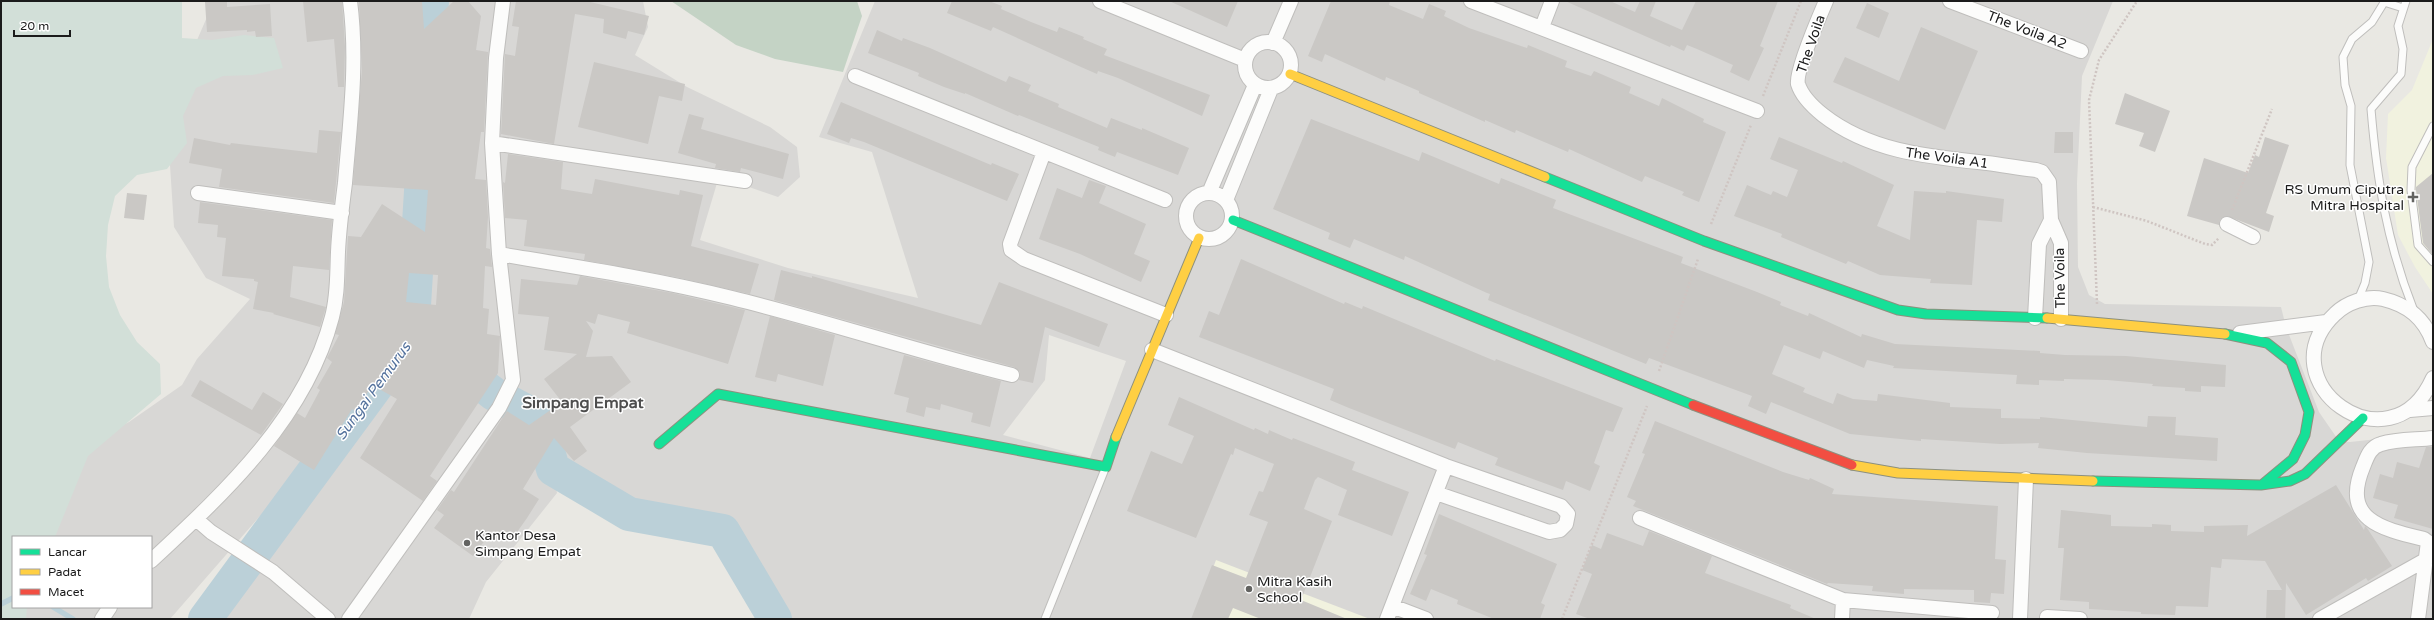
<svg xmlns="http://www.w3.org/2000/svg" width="2434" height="620" font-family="'Varela Round',sans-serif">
<rect width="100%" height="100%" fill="#e9e8e3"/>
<path fill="#d8d7d5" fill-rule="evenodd" d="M214 1H417L411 175 418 320 391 375 355 425 308 461 170 619H9L13 607H151V537H14L74 449 129 422 182 385 197 359 250 299 206 278 174 227 170 165 194 47Z
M440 1H643L648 27 635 55 687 87 770 127 797 147 800 177 778 197 749 187 720 173 700 240 788 268 918 298 872 152 819 137 875 1H2113L2082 76 2077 183 2078 267 2089 295 2105 304 2281 307 2286 327 2319 412 2339 441 2350 442 2433 433V619H789L725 522 631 508 567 475 545 418 557 493 486 582 469 619H213L406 376 426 335 433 131ZM1049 335 1126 361 1090 458 1003 435 1045 380Z"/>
<path fill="#f1f2df" d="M2433 39V294L2415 267 2398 235 2386 158 2388 114 2412 90Z
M1216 560 1370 619H1194Z"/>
<path fill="#d2dfd8" d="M1 1H182V38L212 40 244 35 274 38 283 68 253 75 223 76 196 88 183 116 187 143 167 169 137 175 115 196 108 225 106 256 109 287 120 315 137 342 160 364 161 394 88 456 55 537H13V607H27L26 619H1Z"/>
<path fill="#c4d3c5" d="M671 1H857L862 16 843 72 775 59 736 45Z"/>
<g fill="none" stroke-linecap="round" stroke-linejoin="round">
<path stroke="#bbd0d8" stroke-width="5.5" d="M1 604 13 598
M53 607 73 619"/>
<path stroke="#bbd0d8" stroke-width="34" d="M428 69 432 1
M450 360 494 394 539 418 553 469 629 514 723 531 775 619
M205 619 412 338 424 142"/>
</g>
<path fill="#cac8c5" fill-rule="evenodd" d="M227 1V7L270 4 272 36 256 37 255 31 247 32V30L207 32 205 2Z
M303 1H342L345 47 344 87H338L334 39 307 42Z
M359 1H422L424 29 454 1H468L481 16 476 50 488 52 484 132H481L475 179 486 180 488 217 486 248 490 249 492 267 485 266 483 308 489 309 487 334 500 336 498 373 430 476 437 481 423 501 360 458 397 399 372 385 356 412 352 409 314 470 274 446 297 413 305 418 320 390 317 388 332 362 327 358 339 335 335 334 344 302 348 236 361 237 382 204 425 232 428 190 353 185 362 70ZM409 273 438 275 436 305 406 302Z
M516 1H586L649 16 644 35 628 31 626 39 603 33 604 19 575 14 554 144 501 134 505 54 515 56 519 27 512 26Z
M952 1H989L1002 6 1001 9 1031 22 1057 32 1059 27 1084 37 1083 39 1107 49 1104 55 1210 95 1202 116 1118 78 1098 71 1097 74 1081 67 993 27 991 31 947 13Z
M1169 1H1238L1227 27Z
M1331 1H1390L1389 5 1423 19 1429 4 1446 11 1444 16 1469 28 1527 48 1528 45 1567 61 1565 67 1591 76 1594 71 1631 87 1629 93 1659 106 1662 98 1704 119 1703 122 1726 132 1699 202 1682 195 1684 192 1645 176 1642 182 1569 149 1568 152 1516 130 1515 133 1485 120V122L1419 93V91L1386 77 1385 81 1325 54 1322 62 1308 56Z
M1565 1H1610L1635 12 1640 1H1656L1650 16 1682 30 1696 1H1778L1760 46 1764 48 1749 81 1730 72 1733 65 1697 49 1687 45 1684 51 1671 45 1670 47Z
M1867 3 1889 13 1879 38 1856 28Z
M1921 27 1978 51 1945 130 1833 82 1845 57 1899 81Z
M877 30 902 41 903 38 930 48 1006 82 1009 76 1031 85 1028 91 1059 104 1058 107 1107 128 1111 118 1142 130V128L1189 148 1178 175 1117 152 1115 157 1098 150 1099 147 1019 115 1018 116 965 93V94L944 87 918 76 919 73 868 53Z
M594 62 685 84 682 101 659 96 648 144 578 127Z
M2125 93 2170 111 2155 152 2139 146 2144 133 2115 124Z
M841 102 991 165 992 163 1019 174 1007 201 864 142 851 138 849 143 827 134Z
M689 114 704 118 701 129 789 154 783 179 741 168 740 172 715 168 716 164 678 153Z
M1311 119 1419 161 1422 152 1499 184 1501 178 1556 200 1553 208 1683 257 1681 263 1757 292 1781 302 1780 305 1808 316 1809 313 1861 337 1862 334 1895 344 2040 351V353L2065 355 2126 356 2226 365 2225 387 2201 386V392L2185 391V388L2152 386 2153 384 2107 380 2064 379V381L2039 380V385L2016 384 2017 375 1893 368 1894 366 1867 360 1864 368 1823 351 1820 359 1784 345 1772 374 1805 388 1803 392 1833 404 1837 393 1853 399 1877 401 1878 394 1950 403V407L2001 409V418L2040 419V417L2147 427 2148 416 2176 417 2175 435 2218 438 2217 461 2087 453 2038 448 2039 443 2000 444 1921 439V441L1850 434 1771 402 1766 414 1748 406 1752 396 1649 358 1646 364 1488 300 1490 294 1487 293 1405 256 1404 260 1354 239 1350 248 1328 239 1330 233 1273 209Z
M319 130 341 132 334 203 219 187 222 169 189 163 194 138 230 145 231 143 317 153Z
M2055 132H2073V153H2054Z
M1779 137 1842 163 1843 161 1894 185 1877 226 1910 240 1914 191 1946 193V191L2004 199 2002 222 1977 220 1972 285 1930 283 1931 279 1880 275 1848 261 1846 264 1781 237 1782 234 1734 216 1747 185 1771 195 1773 191 1787 197 1798 170 1770 159Z
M2265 137 2289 145 2266 213 2274 216 2269 232 2227 216 2220 220 2219 225 2187 216 2204 158 2248 173 2255 155 2259 157Z
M508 154 563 162 561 189 592 194 595 179 679 195 680 190 703 195 691 246 759 264 750 294 676 277 584 260 585 254 524 246 527 220 505 218 503 182 505 183Z
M2433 173V253L2432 254 2423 243 2416 190V187Z
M1089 180 1106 186 1099 203 1146 224 1134 254 1150 261 1141 282 1080 254 1039 239 1057 188 1082 198Z
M127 193 147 195 144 220 124 218Z
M200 202 332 220 329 270 293 266 290 297 326 307 320 327 273 314 274 313 253 309 258 282 254 281V279L222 276 226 238 217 237 218 225 198 223Z
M1241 259 1344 304 1345 302 1362 309 1363 306 1495 361 1496 359 1623 408 1613 432 1606 430 1594 463 1600 466 1590 491 1566 481 1563 490 1495 465 1498 458 1458 442 1455 449 1349 408 1330 400 1334 389 1199 337 1209 311 1219 315Z
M781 270 812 278V276L981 325 999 282 1108 324 1099 347 1045 327 1033 383 1019 380 1020 372 1014 367 774 300Z
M580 276 672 293 745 310 728 364 627 333 630 322 598 314 595 324 586 321 593 331 586 357 612 356 631 382 570 427 587 451 574 461 554 438 523 489 539 499 527 518 510 542 492 531 473 556 434 528 444 515 437 510 451 490 454 492 507 411 529 425 562 402 544 379 577 354 544 350 549 317 518 314 521 279 577 285Z
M770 316 835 335 823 386 778 374 776 382 755 377Z
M904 355 1001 381 990 427 971 422 973 413 941 404 940 410 926 407 924 417 906 412 909 398 894 394Z
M200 380 252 410 263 392 283 404 261 435 191 396Z
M1179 397 1254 430 1255 428 1268 434 1269 430 1292 440 1293 438 1355 462 1352 470 1409 492 1392 536 1338 515 1347 490 1318 477 1315 480 1304 509 1332 521 1301 600 1347 619H1261L1233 608 1228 619H1191L1212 565 1246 578 1268 522 1249 515 1259 491 1263 492 1274 464 1235 448 1233 455 1231 454 1196 538 1127 511 1151 451 1182 464 1194 436 1168 425Z
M1655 421 1783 472 1809 480 1810 478 1834 489 1832 494 1998 506 1995 559 2006 560 2004 594 1991 593 1990 603 1974 602V590L1904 589V594L1872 591 1873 586 1828 583 1827 584 1633 506 1636 501 1627 497 1645 454 1642 453Z
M2426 447H2433V529L2394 518 2398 505 2373 498 2380 474 2393 478 2397 462 2419 468Z
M2336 485 2364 530 2365 526 2367 528 2392 566 2368 581 2366 578 2306 615 2286 583 2285 619H2266L2267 590H2282L2265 561 2222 559 2221 568 2211 567 2208 607 2176 606 2175 615 2141 614V612L2089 609V602L2060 600 2064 548H2058L2061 510 2111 515V526L2152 527V524L2171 525V531L2204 532V526L2248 525 2247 536Z
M1439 514 1557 564 1541 603 1545 605 1540 619H1494L1457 604 1458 600 1431 589 1426 601 1410 594 1427 555 1424 554Z
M1649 531 1712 556 1705 573 1791 605 1790 608 1816 619H1590L1576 614 1592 574 1582 570 1592 545 1601 549 1607 533 1643 546Z"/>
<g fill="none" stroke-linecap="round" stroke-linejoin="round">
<g stroke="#bfbebc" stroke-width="9">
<path id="lane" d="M2406 1 2398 26 2403 49 2401 74 2371 109C2377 181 2387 243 2414 311
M2384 2 2403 8
M2433 126 2412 167 2411 190 2418 245 2433 262
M2358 300 2365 283 2369 262 2350 165 2351 106 2345 85 2343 57 2352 39 2372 22 2385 1
M1045 619 1105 469"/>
</g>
<g stroke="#bfbebc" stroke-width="16">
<path id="street" d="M1100 1 1245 60
M1471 1 1757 111
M1826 1C1820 15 1795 72 1798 84 1802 97 1813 107 1823 115 1870 152 1930 157 1987 163 2003 165 2019 168 2036 170L2042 172 2049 182 2051 220 2061 243V319
M1950 1 2081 51
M1542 27 1552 1
M1245 65a23 23 0 1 1 46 0a23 23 0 1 1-46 0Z
M1273 43 1291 1
M855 76 1165 200
M492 143 745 181
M1044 152 1010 244 1011 250 1024 259 1166 315
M1186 216a23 23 0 1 1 46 0a23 23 0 1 1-46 0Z
M198 193 342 213
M1209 193 1255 85
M1226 200 1271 89
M2227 224 2253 237
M499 254C577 267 655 279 732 298 826 321 918 352 1012 375
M2035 318 2039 244 2051 220
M2240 333 2326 322
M2433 342C2424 318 2408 305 2383 299 2367 295 2346 303 2335 314 2264 381 2390 474 2433 378
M1152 350 1446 466 1561 506 1568 514 1566 524 1560 530 1549 532 1436 493
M2410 410 2433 408
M1640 518 1843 600 1992 613
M196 519 211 532 273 572 328 619
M151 561C224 493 306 418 332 317 338 295 337 274 338 252 339 229 342 206 345 183 350 122 358 62 350 1
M1392 606 1426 619
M2047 617 2080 619
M102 619 110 607
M349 619 499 408 513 380 499 254 492 143 496 58 503 1
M1387 619 1446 466
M1842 619 1843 600
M2020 619 2026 479
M2320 619 2427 559
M2418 619 2428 542 2424 539C2382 529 2341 520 2363 467 2367 457 2370 447 2381 444 2397 439 2417 440 2433 438"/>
</g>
<g stroke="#8d907e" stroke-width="11">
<path id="fast" d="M1545 177 1704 241 1898 310 1926 314 2047 318
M1233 220 1693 405
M2225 334 2267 343 2291 362 2309 412 2305 435 2293 459 2263 484
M659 444 718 394 1106 467 1116 437
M2093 481 2261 485 2290 481 2305 474 2363 418"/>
</g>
<g stroke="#8d907e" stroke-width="11">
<path id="slow" d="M1290 74 1545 177
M2047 318 2225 334
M1116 437 1199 238
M1852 465 1898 473 2093 481"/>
</g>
<g stroke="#8d907e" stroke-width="11">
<path id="jam" d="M1693 405 1852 465"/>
</g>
<path stroke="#cfc5c2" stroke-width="2.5" stroke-dasharray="2 2" stroke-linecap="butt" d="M1763 96 1801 1
M2093 207 2147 221 2205 244 2212 245 2219 238
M2232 210 2272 109
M1711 224 1751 125
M2097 304 2089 100 2099 60 2137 1
M1659 371 1698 259
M1562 619 1647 406"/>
<use href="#lane" stroke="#fcfcfb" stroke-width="7"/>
<use href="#street" stroke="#fcfcfb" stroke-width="14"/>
<use href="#fast" stroke="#16e098" stroke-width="9"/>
<use href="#slow" stroke="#ffcf43" stroke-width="9"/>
<use href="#jam" stroke="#f24e42" stroke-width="9"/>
</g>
<g fill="#636361" stroke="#fff" stroke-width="1.5">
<path d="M2411 191h4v4h4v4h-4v4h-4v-4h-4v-4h4z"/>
<circle cx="467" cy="543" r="4"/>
<circle cx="1249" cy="589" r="4"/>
</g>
<g text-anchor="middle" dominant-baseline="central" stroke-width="3" stroke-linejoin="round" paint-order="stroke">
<g font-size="14" fill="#1b1b1b" stroke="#fff">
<text transform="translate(2027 30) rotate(21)">The Voila A2</text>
<text transform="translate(1811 44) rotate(-71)">The Voila</text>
<text transform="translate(1947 158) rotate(8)">The Voila A1</text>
<text transform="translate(2060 278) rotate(-91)">The Voila</text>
</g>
<g font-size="14" fill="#1b1b1b" stroke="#fff" text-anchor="start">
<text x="2404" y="189" text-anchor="end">RS Umum Ciputra<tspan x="2404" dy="16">Mitra Hospital</tspan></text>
<text x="475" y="535">Kantor Desa<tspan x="475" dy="16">Simpang Empat</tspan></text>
<text x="1257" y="581">Mitra Kasih<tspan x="1257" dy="16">School</tspan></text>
</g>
<g font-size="15" font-style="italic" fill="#54729d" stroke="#fff">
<text transform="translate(373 391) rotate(-54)">Sungai Pemurus</text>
</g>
<g font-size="16" font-weight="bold" fill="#4e4e4e" stroke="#fff">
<text x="583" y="403">Simpang Empat</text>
</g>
</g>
<rect width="2434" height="620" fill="none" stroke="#1b1b1b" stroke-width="4"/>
<rect x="12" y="536" width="140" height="72" fill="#ffffff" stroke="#a4a4a4"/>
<rect x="20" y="549" width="20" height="6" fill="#16e098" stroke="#a4a4a4"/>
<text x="48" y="556" font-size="12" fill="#1b1b1b">Lancar</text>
<rect x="20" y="569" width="20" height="6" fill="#ffcf43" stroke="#a4a4a4"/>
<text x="48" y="576" font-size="12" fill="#1b1b1b">Padat</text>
<rect x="20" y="589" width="20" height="6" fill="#f24e42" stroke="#a4a4a4"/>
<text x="48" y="596" font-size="12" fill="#1b1b1b">Macet</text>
<path d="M14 30v6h56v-6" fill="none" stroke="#1b1b1b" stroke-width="2"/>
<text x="20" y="30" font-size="12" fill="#1b1b1b" stroke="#ffffff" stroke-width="3" paint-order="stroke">20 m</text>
</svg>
